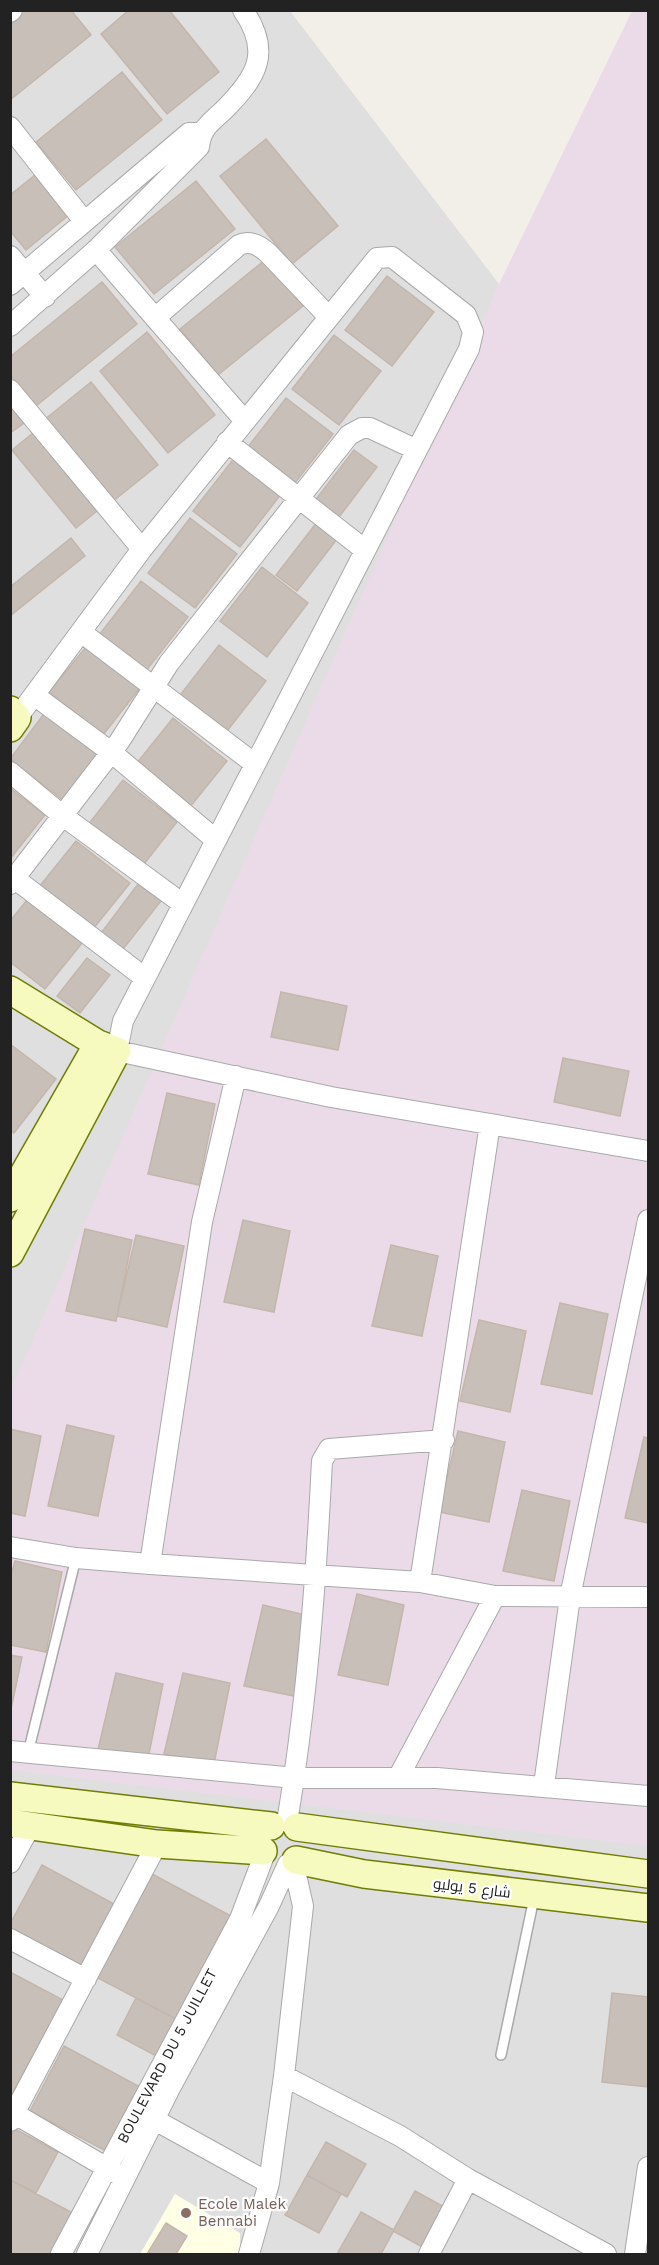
<svg xmlns="http://www.w3.org/2000/svg" width="659" height="2265" font-family="'Work Sans',Cairo,sans-serif">
<rect width="100%" height="100%" fill="#f2efe9"/>
<path fill="#e0dfdf" d="M11 11H290L499 284 569 840 648 855V2254H11Z"/>
<path fill="#ebdbe8" d="M632 11H648V1846L11 1770V1390L499 284Z"/>
<path fill="#ffffe5" d="M175 2194 240 2233V2254H140Z"/>
<path fill="#c7bfb8" stroke="#c4b6ab" stroke-width="1.5" d="M21 10H71L91 35 10 100V19Z
M129 10H169L219 72 167 114 101 34Z
M122 72 162 120 76 190 36 142Z
M266 139 338 226 292 264 220 176Z
M35 175 69 215 26 250 10 231V195Z
M196 181 235 229 154 294 115 247Z
M265 260 303 306 218 375 180 329Z
M387 276 434 312 392 366 345 330Z
M102 282 137 324 36 406 10 375V357Z
M147 332 215 415 168 453 100 371Z
M334 335 381 371 339 425 292 389Z
M91 382 158 465 112 502 44 420Z
M286 398 333 434 291 488 244 452Z
M10 406 24 423 10 433Z
M33 433 97 511 76 528 12 450Z
M354 450 377 467 336 521 313 503Z
M235 457 282 493 240 547 193 511Z
M190 518 237 554 195 608 148 573Z
M317 522 338 538 297 591 276 575Z
M71 538 85 556 10 616V587Z
M262 567 308 603 267 657 220 621Z
M141 581 188 617 146 671 99 635Z
M219 645 266 681 224 735 177 699Z
M86 647 139 689 103 735 49 692Z
M46 711 100 754 63 800 10 759Z
M173 718 227 761 190 807 136 764Z
M123 780 177 822 141 868 87 826Z
M10 788 45 815 10 859Z
M76 841 130 883 93 929 39 887Z
M138 884 161 901 120 953 98 937Z
M27 900 82 943 45 989 10 962V921Z
M87 958 110 975 80 1013 57 996Z
M281 992 347 1006 338 1050 271 1037Z
M10 1044 56 1079 14 1133 10 1130Z
M563 1058 629 1071 620 1116 554 1102Z
M167 1093 215 1104 199 1185 148 1174Z
M243 1220 290 1231 274 1312 224 1302Z
M85 1229 132 1240 116 1321 66 1311Z
M136 1235 184 1246 167 1327 117 1316Z
M391 1245 438 1256 422 1336 372 1326Z
M560 1303 608 1314 592 1394 541 1384Z
M479 1320 526 1331 510 1412 460 1401Z
M67 1425 114 1436 98 1516 48 1506Z
M10 1429 41 1436 25 1516 10 1513Z
M458 1431 505 1442 489 1522 439 1512Z
M644 1437 648 1438V1523L625 1518Z
M522 1490 570 1501 554 1581 503 1571Z
M15 1561 62 1572 46 1652 10 1645V1579Z
M357 1594 404 1605 388 1685 338 1675Z
M263 1605 310 1616 294 1696 244 1686Z
M10 1655 22 1657 10 1714Z
M116 1673 163 1684 147 1764 97 1754Z
M183 1673 230 1683 214 1764 164 1754Z
M42 1865 116 1905 81 1971 10 1933V1924Z
M152 1874 233 1917 178 2020 96 1977Z
M10 1972 63 2000 10 2098Z
M612 1993 648 1997V2087L602 2082Z
M136 1998 178 2020 158 2057 117 2035Z
M64 2046 140 2087 106 2151 30 2111Z
M15 2129 58 2152 36 2193 10 2180V2138Z
M326 2142 366 2164 347 2197 307 2175Z
M307 2175 341 2194 319 2233 285 2215Z
M10 2180 73 2213 50 2254H10Z
M415 2191 448 2209 426 2249 393 2231Z
M361 2212 394 2230 381 2254H343L338 2252Z
M166 2223 187 2236 176 2254H147Z"/>
<g fill="none" stroke-linecap="round" stroke-linejoin="round">
<g stroke="#a9a9a9" stroke-width="12">
<path id="lane" d="M28 1753 76 1558
M501 2055 534 1898"/>
</g>
<g stroke="#a9a9a9" stroke-width="22">
<path id="street" d="M10 12 12 10
M10 127 84 221
M96 250 244 420
M10 256 45 297
M10 285 189 133H201
M155 318 239 245C250 240 259 245 268 253L328 316
M10 326 96 250 199 147C201 128 210 123 224 110 257 77 272 52 243 10
M10 390 142 549
M227 442 365 550
M81 632 255 764
M34 695 111 752 216 840
M17 718 142 549 377 258 392 257 466 315 473 332 469 349 123 1021 117 1051 331 1097 648 1151
M10 772 63 816 183 904
M10 875 145 978
M10 884 119 742 169 663 349 435 362 428H370L417 450
M10 1547 76 1558 150 1564 420 1582 495 1596 648 1597
M150 1564 202 1222 236 1076
M420 1582 490 1124
M10 1751 295 1778H437L648 1796
M399 1776 495 1596
M544 1785 570 1597 648 1220
M287 1822C307 1703 316 1582 322 1461L329 1449 444 1440
M10 1863 31 1825
M10 1939 86 1979
M284 2076 303 1906 293 1862
M10 2111 119 2175
M155 2120 269 2183 249 2254
M10 2121 157 1844
M269 2183 284 2076 400 2136 468 2179 606 2254
M61 2254 240 1919 265 1853
M87 2254 170 2088 269 1906 288 1864
M429 2254 468 2179
M635 2254 648 2167"/>
</g>
<g stroke="#707d05" stroke-width="30">
<path id="secondary" d="M10 710 17 718 10 728
M10 990 98 1044 117 1051 10 1253
M10 1198 98 1044
M10 1796 271 1826
M10 1823 157 1844 263 1851
M297 1827 648 1874
M296 1860 364 1874 648 1908"/>
</g>
<use href="#lane" stroke="#fff" stroke-width="9"/>
<use href="#street" stroke="#fff" stroke-width="20"/>
<use href="#secondary" stroke="#f7fabf" stroke-width="27"/>
</g>
<circle fill="#8d6e63" stroke="#fff" stroke-width="2" cx="186" cy="2213" r="6"/>
<g text-anchor="middle" dominant-baseline="central" stroke-width="4.5" stroke-linejoin="round" paint-order="stroke">
<g font-size="15" fill="#222" stroke="#fff">
<text transform="translate(472 1888) rotate(7)">شارع 5 يوليو</text>
<text transform="translate(167 2056) rotate(-62)">BOULEVARD DU 5 JUILLET</text>
</g>
<g font-size="15" fill="#785e54" stroke="#fff" text-anchor="start">
<text x="198" y="2204">Ecole Malek<tspan x="198" dy="17">Bennabi</tspan></text>
</g>
</g>
<rect width="659" height="2265" fill="none" stroke="#222222" stroke-width="24"/>
</svg>
